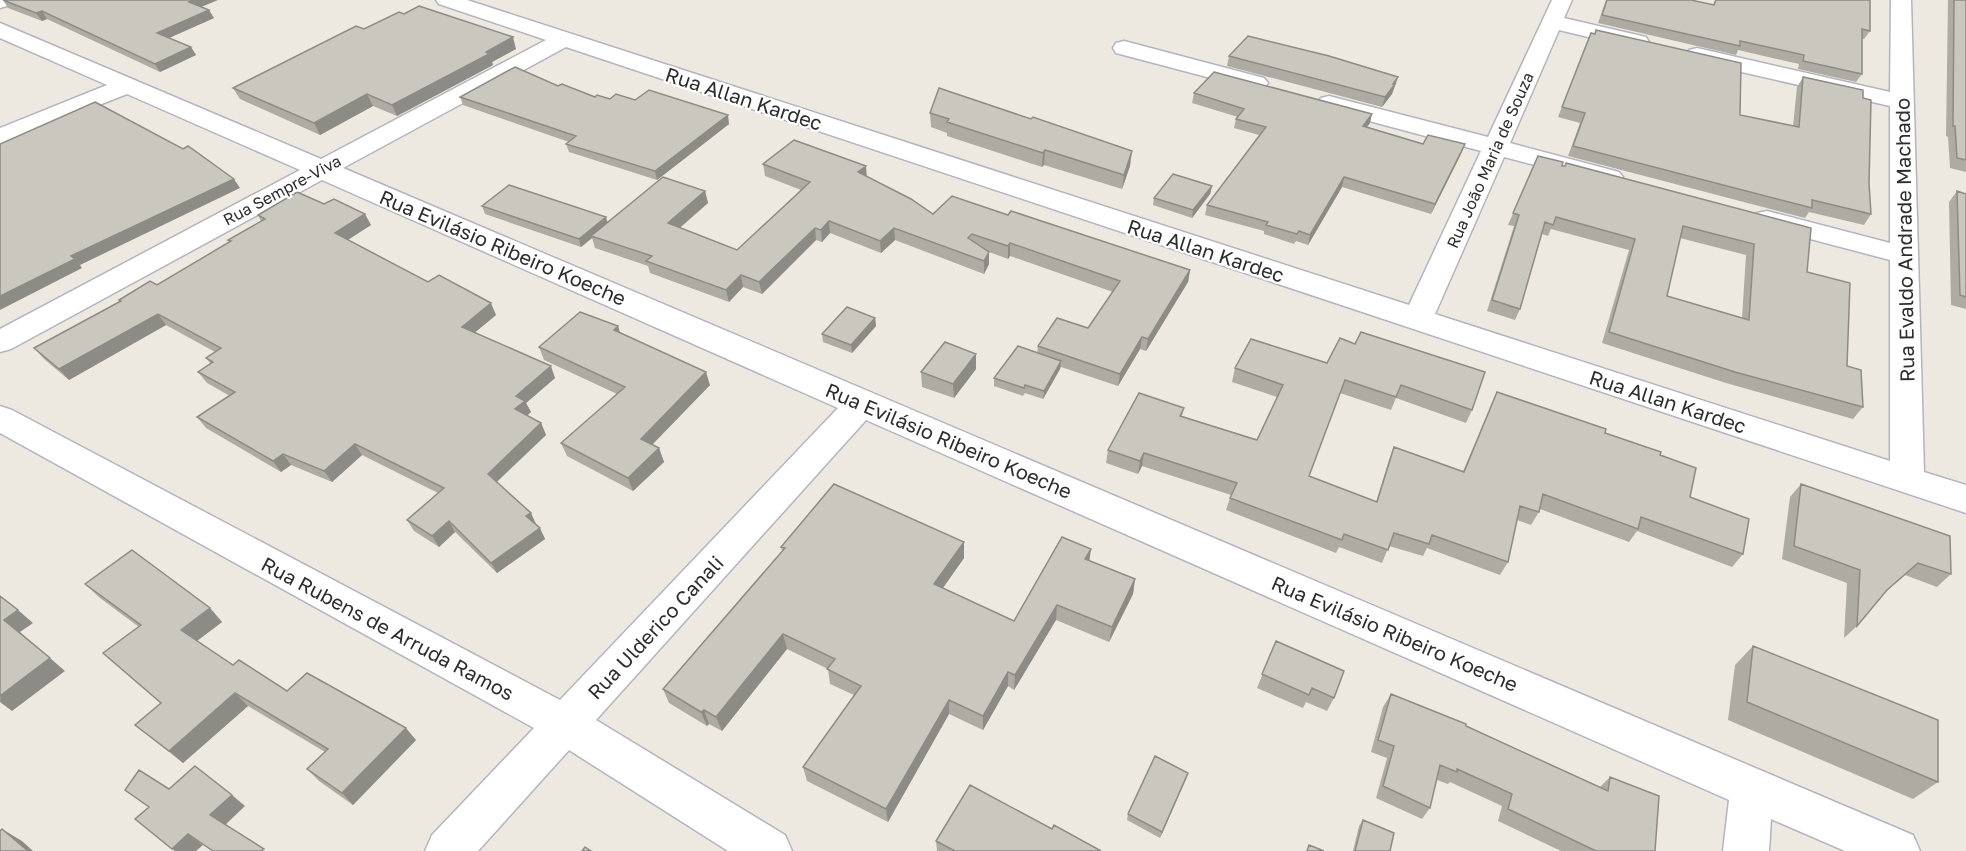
<svg xmlns="http://www.w3.org/2000/svg" width="1966" height="851" font-family="'Golos Text',sans-serif">
<rect width="100%" height="100%" fill="#eee9e0"/>
<g fill="none" stroke-linecap="round" stroke-linejoin="round">
<g stroke="#b3b4c0" stroke-width="3">
<path id="minor" d="M0 0H17L14 4 0 8Z
M436 0H467L1409 305 1481 151 1321 108 1317 103 1321 98 1329 96 1488 137 1552 0H1572L1564 18 1646 37 1649 42 1646 47 1638 49 1559 30 1510 143 1619 172 1623 177 1619 182 1610 185 1504 157 1435 314 1890 461V260L1757 225 1753 219 1757 213 1767 211 1890 243V106L1689 60 1686 55 1689 50 1697 48 1890 92 1891 0H1911L1924 472 1966 485V513L566 47 343 168 1913 835 1920 851H1845L1771 819 1769 851H1723L1729 800 866 420 596 720 785 835 792 851H728L569 750 478 851H425L432 835 534 728 0 433V406L12 410 560 700 838 408 322 180 11 349 0 352V329L300 170 127 94 0 144V128L107 85 0 38V23L321 159 546 40 439 4Z
M1124 41 1264 78 1268 83 1264 88 1256 90 1116 53 1113 48 1116 43Z"/>
</g>
<use href="#minor" fill="#fff" fill-rule="evenodd"/>
</g>
<path fill="#aeaba3" fill-rule="evenodd" d="M3 0 201 7 214 18 169 38 196 55 160 72 47 19 42 21 8 8Z
M1606 0H1691L1713 5 1715 0H1870V31L1864 39H1862V74L1856 82 1798 69 1799 64 1738 50 1736 55 1598 23Z
M1948 0H1966V172L1950 168 1948 137 1946 136Z
M364 29 516 49 492 62 493 65 397 116 373 106 320 135 240 99 233 88Z
M1591 33 1740 115 1793 126 1797 87 1803 77 1863 98 1871 214 1864 225 1809 212 1805 218 1568 156 1580 123 1558 117Z
M1229 56 1398 77 1392 94 1382 107 1227 66Z
M1194 93 1370 123 1367 127 1423 144 1461 154 1431 214 1342 187 1308 245 1296 241 1294 244 1264 234V231L1205 215 1207 205 1259 135 1234 128 1236 119 1238 117 1192 103Z
M460 97H595L635 100 729 124 657 180 569 152 566 144 569 142 463 105Z
M930 113 1130 166 1122 189 1044 165 1042 167 947 136V133L931 127Z
M1538 156 1562 166 1811 228 1807 272 1863 407 1853 419 1726 383 1602 343 1629 250 1551 229 1548 236 1542 234 1520 309 1515 320 1487 311 1514 226 1508 225ZM1680 238 1746 255 1742 318 1667 296Z
M763 164 867 176 933 214 1008 215 1190 270 1188 282 1146 351 1140 349 1118 386 1061 367 1060 369 1043 399 1025 393 1023 396 994 386V378L1037 353 1038 346 1088 328 1113 292 1010 256 1008 259 989 252V264L984 274 895 240 881 253 830 233 822 242 816 240 762 294 743 287 729 302 650 273 648 266 595 248 592 238 581 247 485 214 482 206 608 222 705 191 708 203 680 228 737 250 801 190 765 176Z
M1212 186 1210 194 1192 218 1153 205 1154 198Z
M1957 191 1966 194V309L1951 305 1949 202Z
M324 204 371 225 348 240 428 282 496 315 474 333 555 378 526 403 531 412 527 416 541 423 546 435 497 482 536 524H535L545 539 497 573 455 532 439 547 414 531 407 520 438 493 362 455 332 482 291 465 281 472 206 428 197 417 230 396 207 383 198 372 210 363 206 358 215 352 166 325 69 380 44 359 34 348 120 301 119 300 157 285 230 242 228 240 261 221 258 215Z
M875 318 876 326 852 353 823 342 822 334Z
M618 326 620 333 710 385 652 445 659 448 664 462 633 491 567 456 561 443 617 394 544 360 539 347Z
M1340 338 1472 410 1466 423 1396 398 1391 410 1340 393 1309 476 1376 502 1389 460 1394 447 1463 471 1497 392 1605 433 1660 455 1690 497 1743 554 1732 567 1637 531 1629 542 1540 509 1539 512 1531 525 1517 520 1508 562 1500 575 1427 548 1423 556 1389 546 1382 563 1339 547 1336 553 1226 510 1231 495 1142 466 1138 474 1106 463 1108 450 1184 408 1182 416 1257 440 1277 397 1232 382 1235 368 1327 363Z
M976 369 954 398 922 387 921 372Z
M1801 484 1951 574 1937 587 1905 575 1884 593 1857 626 1844 638 1847 583 1782 559 1790 497Z
M964 542V558L943 588 1014 621 1090 561 1135 579 1133 594 1109 642 1056 620 1014 690 1008 686 983 730 949 714 888 822 807 781 803 767 854 695 830 684 828 669 787 649 722 731 709 724 707 726 669 703 663 689 782 551 781 547Z
M85 584 210 608 222 622 197 641 233 665 287 691 416 740 353 805 319 781 307 769 325 752 248 706 183 763 135 725 161 703 139 627 100 598Z
M1276 641 1334 698 1327 711 1306 702 1303 708 1257 688Z
M1753 646 1938 782 1913 799 1728 720 1735 665Z
M1391 694 1466 726 1600 787 1610 777 1655 851H1561L1498 821 1502 806 1450 782 1448 784 1437 780 1430 808 1422 819 1376 798 1387 758 1371 752 1383 707Z
M1188 773 1160 838 1127 820 1128 814Z
M1363 820 1390 851H1353L1359 826Z
M1052 829 1101 851H937L936 841Z"/>
<path fill="#8d8b85" d="M194 0H218L194 10 189 2Z
M209 10 214 18 162 41 157 33Z
M42 11 47 19 42 21 36 13Z
M513 37 516 49 492 62 493 65 397 116 392 105Z
M191 47 196 55 160 72 155 64Z
M1398 77 1392 94 1382 107 1385 97 1393 84Z
M367 94 373 106 320 135 314 123Z
M1372 114 1370 123 1360 136 1363 126Z
M728 115 729 124 657 180 655 171Z
M1465 144 1461 154 1431 214 1435 204Z
M1045 150 1044 165 1042 167 1043 153Z
M1132 151 1130 166 1122 189 1124 175Z
M866 166 867 178 858 172Z
M1344 177 1342 187 1308 245 1310 235Z
M234 179 240 188 80 265 82 268 0 310V296L71 256Z
M1212 186 1210 194 1192 218 1193 210Z
M705 191 708 203 671 235 668 223Z
M365 214 371 225 341 244 335 233Z
M606 217 608 224 591 236 592 238 581 247 579 239Z
M829 221 830 233 822 242 821 230Z
M815 228 816 240 762 294 759 282Z
M894 228 895 240 881 253 880 241Z
M1010 243V256L1008 259V246Z
M989 252V264L984 274V261Z
M1190 270 1188 282 1146 351 1148 339Z
M741 275 743 287 729 302 726 290Z
M491 303 496 315 467 339 462 327Z
M158 314 166 325 69 380 59 369Z
M875 318 876 326 852 353 851 345Z
M618 326 622 340 614 330Z
M1142 337 1140 349 1118 386 1120 374Z
M976 354V369L954 398 953 384Z
M1061 361 1060 369 1043 399 1044 391Z
M551 366 555 378 526 403 531 412 520 421 515 409 516 396Z
M706 372 710 385 645 452 641 439Z
M541 423 546 435 493 485 488 474Z
M355 444 362 455 332 482 324 471Z
M659 448 664 462 633 491 628 478Z
M1144 453 1142 466 1138 474 1140 461Z
M283 454 291 465 281 472 273 461Z
M531 513 536 524 531 527 526 516Z
M449 521 455 532 439 547 432 536Z
M540 528 545 539 497 573 491 563Z
M964 542V558L935 599 934 584Z
M1091 549 1089 564 1085 559Z
M1135 579 1133 594 1109 642 1112 627Z
M1057 605 1056 620 1014 690 1015 675Z
M210 608 222 622 194 643 181 630Z
M18 610 33 623 20 632 65 671 12 711 0 702 4 620Z
M783 634 787 649 722 731 716 717Z
M1008 672V686L983 730V716Z
M235 693 248 706 183 763 169 751Z
M949 700V714L888 822 886 809Z
M704 710 709 724 707 726 701 712Z
M406 728 416 740 353 805 342 793Z
M1188 773 1186 779 1160 838 1162 832Z
M232 795 245 806 224 826 210 815Z
M2 829 22 841 33 851H28Z
M188 834 203 845 196 851H175L172 849Z"/>
<path fill="#cac7be" stroke="#8d8b85" stroke-width="1.5" fill-rule="evenodd" d="M3 0H194L189 2 209 10 157 33 191 47 155 64 42 11 36 13Z
M1607 0H1691L1714 5 1716 0H1870V31L1862 29V74L1803 61 1804 55 1740 41V46L1602 15Z
M1954 0H1966V160L1957 158 1955 126H1953Z
M419 6 513 37 486 52 489 54 392 105 367 94 314 123 233 88 356 26 364 29 399 12 404 14Z
M1596 30 1741 63 1740 115 1799 127 1803 77 1863 90V98L1871 100 1869 183 1871 214 1812 200V208L1573 146 1585 113 1562 107 1591 33 1595 34Z
M1248 36 1329 56 1398 77 1393 84H1395L1385 97 1229 56Z
M515 67 558 86 562 84 595 97 597 95 610 99 616 94 635 100 649 90 728 115 655 171 566 144 576 136 460 97Z
M1214 72 1372 114 1363 126 1423 144 1428 135 1465 144 1435 204 1344 177 1310 235 1299 231 1297 234 1266 225 1268 222 1207 205 1266 127 1236 119 1244 109 1194 93Z
M939 88 1031 119 1033 117 1132 151 1124 175 1045 150 1043 153 947 122 949 119 930 113Z
M95 102 183 149 188 146 234 179 71 256 75 259 0 296V144Z
M794 140 866 166 858 172 911 199 933 214 952 196 1008 215 1011 211 1190 270 1148 339 1142 337 1120 374 1038 346 1057 318 1088 328 1120 281 1010 243 1008 246 972 234 968 238 989 252 984 261 894 228 880 241 829 221 821 230 815 228 759 282 741 275 726 290 646 261 652 256 591 236 663 177 705 191 668 223 737 250 810 182 763 164Z
M1538 156 1563 162 1562 166H1565L1566 163 1811 228 1807 272 1850 283 1847 366 1861 370 1863 407 1735 372 1609 332 1635 239 1556 217 1553 225 1545 222 1520 309 1492 300 1519 215 1513 213ZM1683 226 1754 244 1749 320 1667 296Z
M1173 174 1212 186 1193 210 1154 198Z
M509 185 606 217 579 239 482 206Z
M1957 191 1966 194V297L1960 295Z
M297 192 324 204 334 199 365 214 335 233 428 282 439 275 491 303 462 327 551 366 516 396 525 401 515 409 541 423 488 474 531 513 526 516 540 528 491 563 449 521 432 536 407 520 444 488 355 444 324 471 283 454 273 461 197 417 235 392 198 372 213 362 206 358 221 348 158 314 59 369 34 348 121 301 119 300 150 281 157 285 231 241 228 240 265 219 258 215Z
M847 307 875 318 851 345 822 334Z
M580 312 618 326 614 330 706 372 641 439 659 448 628 478 561 443 625 387 539 347Z
M1361 332 1485 372 1472 410 1401 385 1396 397 1345 380 1309 476 1377 502 1394 447 1464 472 1497 392 1606 429 1605 433 1661 452 1660 455 1696 468 1690 497 1749 519 1743 554 1641 517 1638 529 1543 494 1539 512 1520 506 1508 562 1432 535 1429 544 1394 533 1388 550 1344 534 1342 540 1230 498 1237 483 1144 453 1140 461 1108 450 1139 393 1184 408 1180 416 1257 440 1283 385 1235 368 1251 339 1327 363 1340 338 1355 344Z
M945 342 976 354 953 384 921 372Z
M1018 346 1061 361 1044 391 1025 385 1024 388 994 378Z
M834 484 964 542 934 584 1014 621 1062 537 1091 549 1085 559 1135 579 1112 627 1057 605 1015 675 1008 672 983 716 949 700 886 809 803 767 861 686 827 669 835 659 783 634 716 717 704 710 701 712 663 689 785 548 781 547Z
M1801 484 1950 536 1951 574 1918 563 1887 590 1857 626 1860 570 1794 546Z
M132 550 210 608 181 630 233 665 239 660 287 691 307 673 406 728 342 793 307 769 328 749 235 693 169 751 135 725 161 703 103 653 141 625 85 584Z
M0 596 18 610 4 620 50 658 0 696Z
M1276 641 1344 671 1334 698 1312 688 1309 695 1262 674Z
M1753 646 1938 720V782L1747 702Z
M1391 694 1466 724V726L1608 791 1610 777 1659 796 1655 851H1596L1508 809 1512 794 1457 769V772L1440 765 1430 808 1383 786 1394 746 1378 740Z
M1155 756 1188 773 1162 832 1128 814Z
M195 766 232 795 210 815 264 849 261 851H213L188 834 172 849 135 819 149 807 125 790 139 770 169 789Z
M970 785 1052 829 1054 825 1101 851H955L936 841Z
M1363 820 1394 833 1390 851H1355Z
M2 829 28 851H0V831Z
M1309 845 1324 851H1307Z
M585 847 591 851H582Z"/>
<g text-anchor="middle" dominant-baseline="central" stroke-width="4.5" stroke-linejoin="round" paint-order="stroke">
<g font-size="16" fill="#2d2d2d" stroke="#fff">
<text transform="translate(1490 160) rotate(-66)">Rua João Maria de Souza</text>
<text transform="translate(282 190) rotate(-28)">Rua Sempre-Viva</text>
</g>
<g font-size="20" fill="#2d2d2d" stroke="#fff">
<text transform="translate(744 98) rotate(18)">Rua Allan Kardec</text>
<text transform="translate(1904 240) rotate(-91)">Rua Evaldo Andrade Machado</text>
<text transform="translate(503 247) rotate(23)">Rua Evilásio Ribeiro Koeche</text>
<text transform="translate(1206 250) rotate(18)">Rua Allan Kardec</text>
<text transform="translate(1668 401) rotate(18)">Rua Allan Kardec</text>
<text transform="translate(949 440) rotate(23)">Rua Evilásio Ribeiro Koeche</text>
<text transform="translate(655 627) rotate(-47)">Rua Ulderico Canali</text>
<text transform="translate(388 628) rotate(28)">Rua Rubens de Arruda Ramos</text>
<text transform="translate(1395 633) rotate(23)">Rua Evilásio Ribeiro Koeche</text>
</g>
</g>
</svg>
